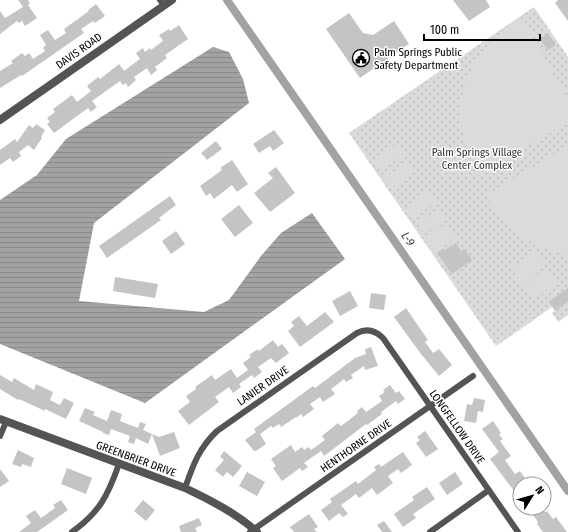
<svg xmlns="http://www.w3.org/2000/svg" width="568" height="532" font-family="'Fira Sans Condensed',sans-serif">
<defs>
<pattern id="green-dots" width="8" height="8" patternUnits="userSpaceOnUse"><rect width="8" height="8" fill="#dbdbdb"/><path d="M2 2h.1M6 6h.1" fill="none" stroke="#bababa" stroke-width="1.8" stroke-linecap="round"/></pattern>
<pattern id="water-rules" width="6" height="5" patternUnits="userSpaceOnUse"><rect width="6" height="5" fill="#a2a2a2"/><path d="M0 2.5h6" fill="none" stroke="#8a8a8a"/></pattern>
</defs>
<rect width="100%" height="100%" fill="#fff"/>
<path fill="url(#green-dots)" d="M534 7 568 57V296L496 346 349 133Z
M568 302V315L558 322 552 313Z"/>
<path fill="#dbdbdb" d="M521 17 568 99V122L478 176C473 163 466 149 463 136 452 84 479 44 521 17Z
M396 145 403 155 381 171 374 160Z
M568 146V255C531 250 503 227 486 195Z
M408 162 415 172 392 188 385 177Z
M428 191 436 202 413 217 406 207Z
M439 208 447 218 424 234 417 223Z
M446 224 456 238 434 253 424 239Z
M535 251 545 266 521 283 511 268Z
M547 268 557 283 533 300 523 286Z"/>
<path fill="url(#water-rules)" d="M213 47 229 52 243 79 249 103 94 223 79 301 204 312 229 300 261 256 281 233 312 213 345 259 145 403 0 344V200L37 175 66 139Z"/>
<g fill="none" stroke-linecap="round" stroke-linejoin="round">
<path stroke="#a2a2a2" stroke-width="8" d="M227 0 568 491"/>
</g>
<path fill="#c4c4c4" d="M18 0H28L30 4 28 5 37 18 25 26 22 21 19 23 17 21 0 34V11L5 18 23 7Z
M453 0H486L490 7 469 21Z
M558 0H568V21L555 3Z
M96 4 105 16 95 23 93 21 81 29 84 33 22 76 21 75 0 88V71L13 63 11 61 22 53 25 56 29 53 33 59 45 51 43 48 46 45 40 35 48 30 55 40 66 33 64 29 89 11 88 10Z
M349 13 363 33 373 35 394 21 409 44 360 78 326 29Z
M179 25 188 39 165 55 167 58 155 67 157 70 151 75 147 68 134 77 136 80 128 87 126 83 123 85 120 81 92 101 97 107 91 112 88 108 54 133 47 124 50 122 47 118 55 112 53 109 72 95 77 102 91 91 87 86 98 77 100 79 119 64 124 71 140 59 136 53 143 48 145 52 150 48 151 50 163 41 159 35 169 29 170 31Z
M548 33 556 45 548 50 540 39Z
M36 124 45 130 41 137 42 138 34 150 28 145 19 152 21 156 13 162 10 158 0 165V150L15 139 17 142 29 125 33 128Z
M274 130 284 143 273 151 270 146 259 153 253 144Z
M216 141 222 149 207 160 201 153Z
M232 160 248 184 237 192 232 185 214 199 210 193 206 196 200 186 222 170 220 168Z
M276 167 295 193 270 212 254 193 273 178 268 173Z
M170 196 176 205 159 218 161 220 107 258 99 246Z
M239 205 253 223 235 237 221 219Z
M176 231 185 244 171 254 162 241Z
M456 243 461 251 464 249 472 260 452 274 437 253 444 248 445 250Z
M115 277 158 284 155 298 113 291Z
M568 288V302L555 311 549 302Z
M350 291 358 306 340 316 332 301Z
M371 293 386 295 384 310 369 308Z
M406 308 428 340 425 342 433 353 439 349 452 365 439 376 421 354 394 317Z
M325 312 334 322 300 347 288 331 294 326 291 322 299 316 307 326Z
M273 340 278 347 282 344 289 353 276 363 271 358 258 367 262 372 254 378 252 375 239 384 241 387 233 393 229 387 215 397 219 402 189 425 178 411 190 402 186 396 196 389 195 387 212 375 215 380 231 369 237 378 248 370 243 363 251 357 249 355 258 349 259 351Z
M371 347 378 366 365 370 364 366 351 375 353 378 346 382 344 379 331 389 335 394 323 402 320 397 310 404 314 409 303 417 301 414 296 418V417L281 427 279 424 273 428 271 426 260 434 266 444 256 451H254L245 440 256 432 254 429 313 386 315 388 355 358 366 354 365 349Z
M0 375 12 382 14 378 34 390 36 384 53 392 50 400 60 405 64 398 74 403 66 419 45 409V411L19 399 18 400 0 389Z
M390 385 396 393 399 391 405 399 398 404 396 401 381 412 382 414 367 425 366 424 324 456 321 451 304 463 308 467 302 471 300 468 282 481 273 468 276 466 271 459 291 445 295 452 302 447 304 450 309 447 311 450 325 440 322 436 338 423 341 426 358 413 357 411 362 407 366 412 382 401 379 396 385 392 383 390Z
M474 398 485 400 483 412 478 411 476 423 464 421 467 404 472 405Z
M85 408 95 412 93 415 107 421 111 410 122 414 120 421 138 428 140 422 146 424 143 430 159 437 174 432 180 448 160 456 152 434 148 444 136 438 134 444 128 442 130 436 111 429 109 435 103 433V432L79 421Z
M493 421 501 433 499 435 503 439 500 441 511 456 505 460 515 474 520 471 527 481 523 484H520V499L490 459 499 452 482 429Z
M425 431 438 449 426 457 416 443 420 440 417 437Z
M18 450 34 458 31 467 22 464 21 467 12 464Z
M224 451 242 466 233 477 227 472 223 477 215 470 224 460 220 457Z
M403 452 412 465 401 473 398 469 388 476 393 483 377 495 372 488 359 498 356 494 341 505 348 514 343 517 339 513 329 521 321 510 332 502 330 499 356 481 358 484 376 470 374 467 379 464 381 467Z
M67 468 92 478 86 494 61 484Z
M0 469 9 481 0 487Z
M247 472 265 482 257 496 239 486Z
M455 472 463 484 447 495 439 483Z
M427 487 435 499 413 514 416 518 403 527 394 514 414 500 412 497Z
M61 500 68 510 37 532H19L31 523 26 516 35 510 41 518 55 508 53 505Z
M143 500 155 510 146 521 134 511Z
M528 508H542L545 512 547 511 553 519 556 517 567 532H543L537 524 538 522Z
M309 514 318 527 314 529 317 532H294L290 527Z
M199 518 202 525 195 528 197 532H181L179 526Z
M384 521 392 532H382L377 525Z"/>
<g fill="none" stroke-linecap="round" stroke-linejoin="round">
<path stroke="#545454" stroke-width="6" d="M160 0 164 5
M0 436 6 422
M185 488C193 465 199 448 217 431L357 333C367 328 375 330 383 338L518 532
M72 532C100 512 108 495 119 464
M250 532 473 376
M430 532 489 490"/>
<path stroke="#545454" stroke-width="8" d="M0 120 172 0
M0 419 185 488C210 500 236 513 257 532"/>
</g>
<defs>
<g id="civic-ring" transform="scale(0.9)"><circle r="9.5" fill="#fff" stroke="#000" stroke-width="1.5"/><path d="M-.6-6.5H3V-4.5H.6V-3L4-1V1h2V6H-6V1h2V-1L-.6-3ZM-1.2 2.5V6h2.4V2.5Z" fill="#000"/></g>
</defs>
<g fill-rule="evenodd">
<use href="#civic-ring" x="361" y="58"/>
</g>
<g text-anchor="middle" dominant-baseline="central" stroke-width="3" stroke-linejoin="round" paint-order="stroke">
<g font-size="11" fill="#000" stroke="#fff">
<text transform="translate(79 51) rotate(-35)">DAVIS ROAD</text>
<text transform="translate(263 386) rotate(-35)">LANIER DRIVE</text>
<text transform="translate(457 427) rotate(55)">LONGFELLOW DRIVE</text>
<text transform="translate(356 446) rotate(-35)">HENTHORNE DRIVE</text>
<text transform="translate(136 459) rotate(20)">GREENBRIER DRIVE</text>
</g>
<g font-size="11" fill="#000" stroke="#fff" text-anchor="start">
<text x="374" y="52">Palm Springs Public<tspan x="374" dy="13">Safety Department</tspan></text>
</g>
<g font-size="11" fill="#323232" stroke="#fff">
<text x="477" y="152">Palm Springs Village<tspan x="477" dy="13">Center Complex</tspan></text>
</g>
<g font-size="12" font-style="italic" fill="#434343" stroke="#fff">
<text transform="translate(408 239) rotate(55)">L-9</text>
</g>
</g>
<g transform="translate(532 496) rotate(53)"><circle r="19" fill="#ffffff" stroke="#999999"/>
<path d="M0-3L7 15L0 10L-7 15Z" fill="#000000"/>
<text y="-6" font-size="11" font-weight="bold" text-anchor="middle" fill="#000000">N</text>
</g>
<path d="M424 34v6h116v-6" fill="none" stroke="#000000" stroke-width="2"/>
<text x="430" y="34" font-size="12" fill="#000000" stroke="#ffffff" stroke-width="3" paint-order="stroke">100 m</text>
</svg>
